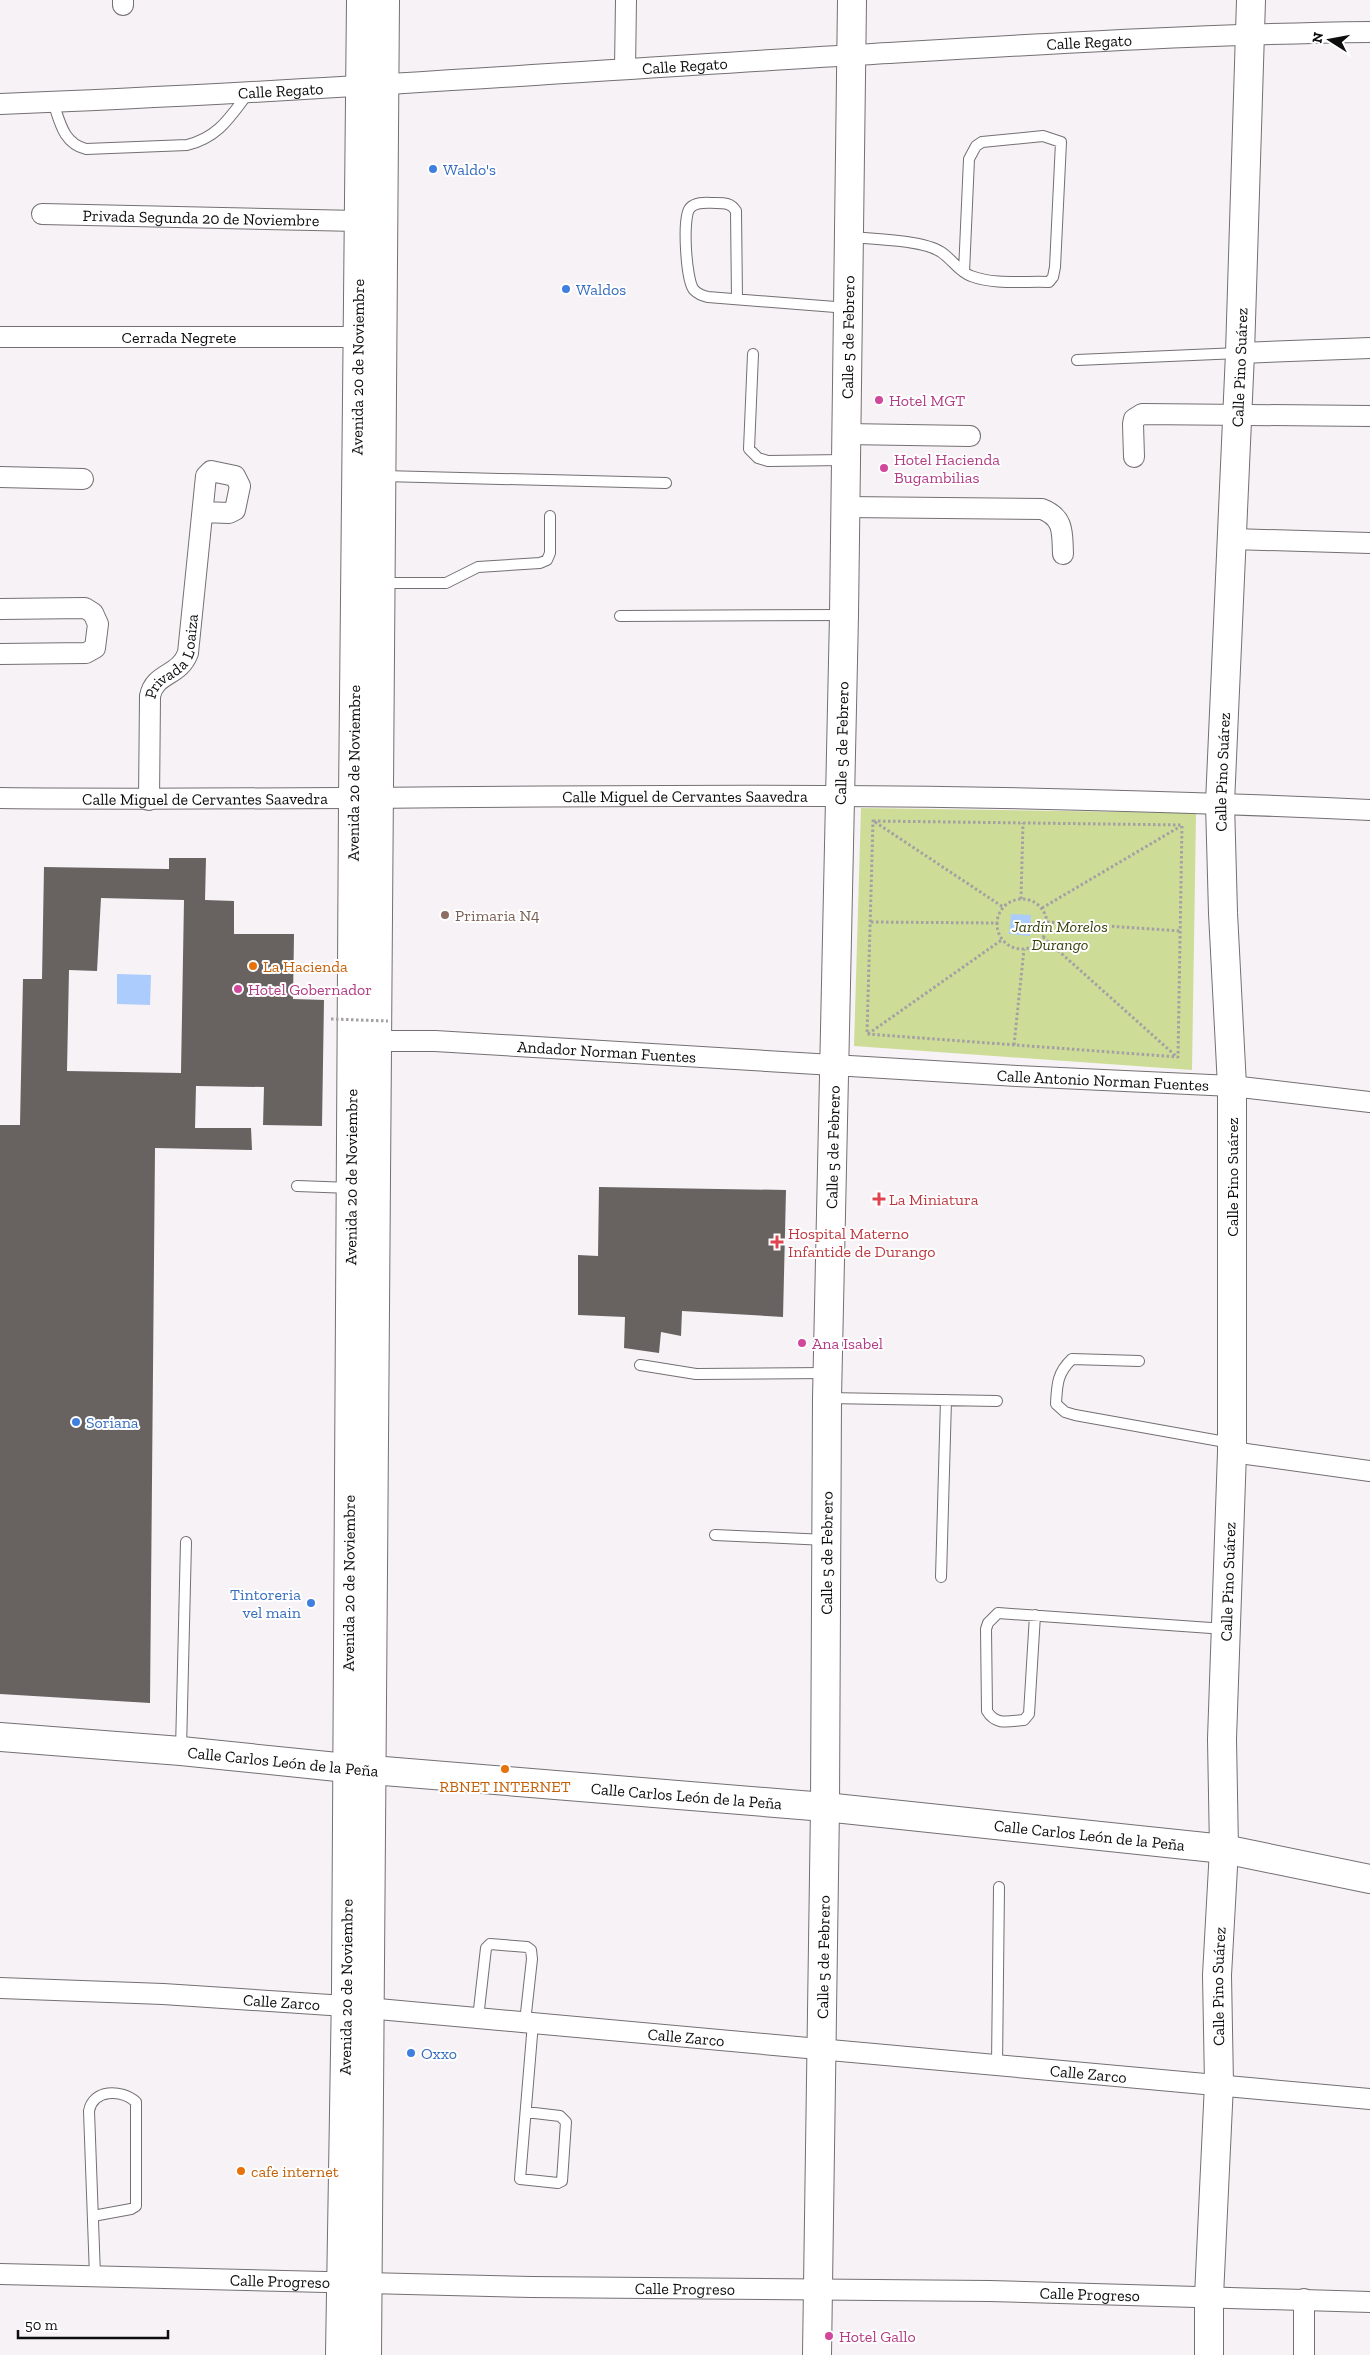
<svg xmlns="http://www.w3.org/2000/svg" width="1370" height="2355" font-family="'Zilla Slab',serif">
<rect width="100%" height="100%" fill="#f7f2f6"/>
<path fill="#cddd98" d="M861 808 1196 813 1192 1070 854 1046Z"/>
<path fill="#abccfc" d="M1011 914 1031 915 1030 936 1009 934Z
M117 974 151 975 150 1005 117 1004Z"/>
<path fill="#686261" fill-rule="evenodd" d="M169 858H206L205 900 234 901V934H294L293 999 324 1000 322 1126 263 1125 264 1087 196 1086 195 1128H251L252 1150 155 1148 150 1703 0 1694V1125H20L23 979H42L44 867 169 869ZM101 898 184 900 181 1073 67 1071 69 970 97 971Z
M599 1187 786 1190 783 1317 682 1311 681 1336 661 1332 659 1353 624 1348 625 1317 578 1315V1255L598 1256Z"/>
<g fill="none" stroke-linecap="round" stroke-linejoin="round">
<g stroke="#746f73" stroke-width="12">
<path id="lane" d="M53 102C60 122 63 143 86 149L187 145C219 137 230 117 249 92
M850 237C873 239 923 240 941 252 952 259 959 272 971 276 994 285 1024 281 1049 282L1053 277 1055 267 1061 142 1043 136 982 142 976 146 969 159 964 272
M737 299 736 211C731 203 725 203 716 203 708 203 696 201 690 208 682 217 686 281 694 290 698 294 703 296 708 297L848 308
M753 354 749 449 758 458 768 461 845 460
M1077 360 1239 353
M383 476 666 483
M383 583H446L478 567 540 563 547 560 550 553V516
M620 616 843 615
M297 1186 351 1188
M1139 1361 1072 1359C1057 1373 1057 1385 1056 1404L1065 1412 1075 1415 1231 1443
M640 1365 696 1374 826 1373
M828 1398 997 1401
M715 1535 826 1540
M941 1577 946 1400
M1035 1615 1029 1714 1024 1720C1009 1721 996 1726 987 1711L986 1629 988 1623 998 1613 1225 1629
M181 1749 186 1542
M478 2018 486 1948 490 1944 527 1947 531 1950 532 1959 525 2022
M997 2065 999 1887
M526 2112 560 2116 566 2122 562 2181 558 2183 520 2179 533 2023
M93 2216 131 2209 136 2206V2102C121 2089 93 2089 89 2111L95 2276"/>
</g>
<g stroke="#746f73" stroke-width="22">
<g id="street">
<path d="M123 0V5"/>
<path d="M625 69 626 0"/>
<path id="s1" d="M0 104C285 93 569 72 854 55 1026 45 1198 34 1370 32"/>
<path id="s2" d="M42 214 358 221"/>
<path id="s3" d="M0 337H358"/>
<path d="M1240 353 1370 348"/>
<path d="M846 434 970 436"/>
<path d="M1134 457 1133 424 1134 419 1142 414 1370 416"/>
<path d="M0 477 83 479"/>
<path d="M846 507 1042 509C1065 518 1062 534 1063 554"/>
<path d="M1232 539 1370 543"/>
<path d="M0 609 85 608 93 613 98 624 95 648 86 653 0 654"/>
<path id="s4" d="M0 798C280 801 560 794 840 796 1017 797 1194 802 1370 810"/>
<path id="s5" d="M149 800 150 696C155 672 179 677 188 653L206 476 211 471 235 476 240 486 235 510 229 513 203 512"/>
<path id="s6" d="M378 1041H435L1017 1076 1232 1086 1370 1102"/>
<path d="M1232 1452 1370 1471"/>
<path id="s7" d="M0 1988 163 1994 345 2006 1370 2099"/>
<path id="s8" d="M0 2274 532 2287 989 2291 1370 2302"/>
<path d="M1304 2355V2299"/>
</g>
</g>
<g stroke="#746f73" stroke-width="30">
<g id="secondary">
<path id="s9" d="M0 1737 181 1751 347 1768 825 1807 1224 1849 1370 1879"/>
<path id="s10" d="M340 2355 346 1991 353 799 361 0"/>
<path d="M367 2355 385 0"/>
<path id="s11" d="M817 2355 825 1807 827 1398 844 615 852 0"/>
<path id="s12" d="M1209 2355V2296L1219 2084 1217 1975 1224 1849 1222 1739 1232 1452V1086L1223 913 1220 803 1240 353 1251 0"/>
</g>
</g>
<path stroke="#a4a0a3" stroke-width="3" stroke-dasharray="2.5 2.5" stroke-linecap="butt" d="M873 821 1182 825 1178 1057 867 1034Z
M875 822 1003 907
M1021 899 1023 823
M997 924a25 25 0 1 1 50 0a25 25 0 1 1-50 0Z
M1042 908 1181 826
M871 922 997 923
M1047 922 1181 931
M1043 937 1177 1057
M868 1034 1003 939
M1014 1045 1024 949"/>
<use href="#lane" stroke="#fff" stroke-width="10"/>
<use href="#street" stroke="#fff" stroke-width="20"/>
<use href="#secondary" stroke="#fff" stroke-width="28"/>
<path stroke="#a4a0a3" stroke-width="3" stroke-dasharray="2.5 2.5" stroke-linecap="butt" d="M331 1019 388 1021"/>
</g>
<g fill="#3f7fe0" stroke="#fff" stroke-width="2">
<circle cx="433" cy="169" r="5"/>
<circle cx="566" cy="289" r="5"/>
<circle cx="76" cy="1422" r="5"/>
<circle cx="311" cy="1603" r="5"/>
<circle cx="411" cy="2053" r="5"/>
</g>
<g fill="#d1479c" stroke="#fff" stroke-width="2">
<circle cx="879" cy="400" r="5"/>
<circle cx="884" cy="468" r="5"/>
<circle cx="238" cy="989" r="5"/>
<circle cx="802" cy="1343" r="5"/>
<circle cx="829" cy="2336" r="5"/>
</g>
<circle fill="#8d6e63" stroke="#fff" stroke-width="2" cx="445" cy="915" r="5"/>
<g fill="#e8710a" stroke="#fff" stroke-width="2">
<circle cx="253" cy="966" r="5"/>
<circle cx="505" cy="1769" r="5"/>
<circle cx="241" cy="2171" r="5"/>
</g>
<g fill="#e0444e" stroke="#fff" stroke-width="2">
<path d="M876.5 1191.5h5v5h5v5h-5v5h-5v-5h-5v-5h5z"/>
<path d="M774.5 1234.5h5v5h5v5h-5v5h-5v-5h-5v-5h5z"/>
</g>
<g text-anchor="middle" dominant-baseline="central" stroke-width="4" stroke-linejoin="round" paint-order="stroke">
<g font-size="16" fill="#0e0d0e" stroke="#fff">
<text stroke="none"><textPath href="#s1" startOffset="1091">Calle Regato</textPath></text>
<text stroke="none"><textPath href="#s1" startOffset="686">Calle Regato</textPath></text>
<text stroke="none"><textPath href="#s1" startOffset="281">Calle Regato</textPath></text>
<text stroke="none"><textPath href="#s2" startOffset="159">Privada Segunda 20 de Noviembre</textPath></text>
<text stroke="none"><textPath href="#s3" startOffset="179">Cerrada Negrete</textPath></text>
<text stroke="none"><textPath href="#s11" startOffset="2018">Calle 5 de Febrero</textPath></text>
<text stroke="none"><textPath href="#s10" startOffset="1988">Avenida 20 de Noviembre</textPath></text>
<text stroke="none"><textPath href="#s12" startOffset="1989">Calle Pino Suárez</textPath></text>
<text stroke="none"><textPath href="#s5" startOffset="152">Privada Loaiza</textPath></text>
<text stroke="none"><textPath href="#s11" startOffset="1612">Calle 5 de Febrero</textPath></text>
<text stroke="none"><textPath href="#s10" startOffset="1582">Avenida 20 de Noviembre</textPath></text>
<text stroke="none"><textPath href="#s12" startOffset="1584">Calle Pino Suárez</textPath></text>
<text stroke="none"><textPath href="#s4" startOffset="685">Calle Miguel de Cervantes Saavedra</textPath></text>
<text stroke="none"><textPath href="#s4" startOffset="205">Calle Miguel de Cervantes Saavedra</textPath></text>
<text stroke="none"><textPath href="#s6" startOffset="229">Andador Norman Fuentes</textPath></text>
<text stroke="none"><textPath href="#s6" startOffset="726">Calle Antonio Norman Fuentes</textPath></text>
<text stroke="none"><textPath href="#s11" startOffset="1208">Calle 5 de Febrero</textPath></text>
<text transform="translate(1232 1177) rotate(-90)">Calle Pino Suárez</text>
<text stroke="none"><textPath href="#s10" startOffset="1178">Avenida 20 de Noviembre</textPath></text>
<text stroke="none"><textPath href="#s11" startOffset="802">Calle 5 de Febrero</textPath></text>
<text stroke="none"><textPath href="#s12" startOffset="774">Calle Pino Suárez</textPath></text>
<text stroke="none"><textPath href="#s10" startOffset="772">Avenida 20 de Noviembre</textPath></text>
<text stroke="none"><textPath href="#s9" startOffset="284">Calle Carlos León de la Peña</textPath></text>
<text stroke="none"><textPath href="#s9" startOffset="689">Calle Carlos León de la Peña</textPath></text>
<text stroke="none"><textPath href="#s9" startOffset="1094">Calle Carlos León de la Peña</textPath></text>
<text stroke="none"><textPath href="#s11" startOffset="398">Calle 5 de Febrero</textPath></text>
<text stroke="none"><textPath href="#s10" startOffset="368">Avenida 20 de Noviembre</textPath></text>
<text stroke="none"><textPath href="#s12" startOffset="369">Calle Pino Suárez</textPath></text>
<text stroke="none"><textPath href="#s7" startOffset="282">Calle Zarco</textPath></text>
<text stroke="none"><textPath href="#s7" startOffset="688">Calle Zarco</textPath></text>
<text stroke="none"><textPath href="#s7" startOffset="1092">Calle Zarco</textPath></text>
<text stroke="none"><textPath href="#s8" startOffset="280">Calle Progreso</textPath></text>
<text stroke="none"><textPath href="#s8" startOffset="685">Calle Progreso</textPath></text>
<text stroke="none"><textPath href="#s8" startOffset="1090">Calle Progreso</textPath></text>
</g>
<g font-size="16" fill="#366cbe" stroke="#fff" text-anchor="start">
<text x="443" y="169">Waldo's</text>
<text x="576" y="289">Waldos</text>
<text x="86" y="1422">Soriana</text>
<text x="301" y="1594" text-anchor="end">Tintoreria<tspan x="301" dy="18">vel main</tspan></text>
<text x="421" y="2053">Oxxo</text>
</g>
<g font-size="16" fill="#b23c85" stroke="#fff" text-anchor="start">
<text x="889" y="400">Hotel MGT</text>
<text x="894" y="459">Hotel Hacienda<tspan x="894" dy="18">Bugambilias</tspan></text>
<text x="248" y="989">Hotel Gobernador</text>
<text x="812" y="1343">Ana Isabel</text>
<text x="839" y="2336">Hotel Gallo</text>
</g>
<g font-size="16" fill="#785e54" stroke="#fff" text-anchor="start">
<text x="455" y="915">Primaria N4</text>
</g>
<g font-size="16" font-style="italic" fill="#38410a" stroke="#fff">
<text x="1060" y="926">Jardín Morelos<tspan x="1060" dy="18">Durango</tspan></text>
</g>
<g font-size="16" fill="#c56008" stroke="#fff" text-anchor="start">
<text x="263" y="966">La Hacienda</text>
<text x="505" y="1786" text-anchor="middle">RBNET INTERNET</text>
<text x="251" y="2171">cafe internet</text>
</g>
<g font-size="16" fill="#be3a42" stroke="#fff" text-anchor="start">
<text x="889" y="1199">La Miniatura</text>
<text x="788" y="1233">Hospital Materno<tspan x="788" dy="18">Infantide de Durango</tspan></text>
</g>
</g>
<g transform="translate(1330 40) rotate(281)" stroke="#ffffff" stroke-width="4" paint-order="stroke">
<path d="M0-4L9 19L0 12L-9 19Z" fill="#0e0d0e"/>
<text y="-8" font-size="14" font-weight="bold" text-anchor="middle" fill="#0e0d0e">N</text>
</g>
<path d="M18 2330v8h150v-8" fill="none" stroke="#0e0d0e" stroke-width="2.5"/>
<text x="25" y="2330" font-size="15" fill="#0e0d0e" stroke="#ffffff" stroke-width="4" paint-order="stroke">50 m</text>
</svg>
